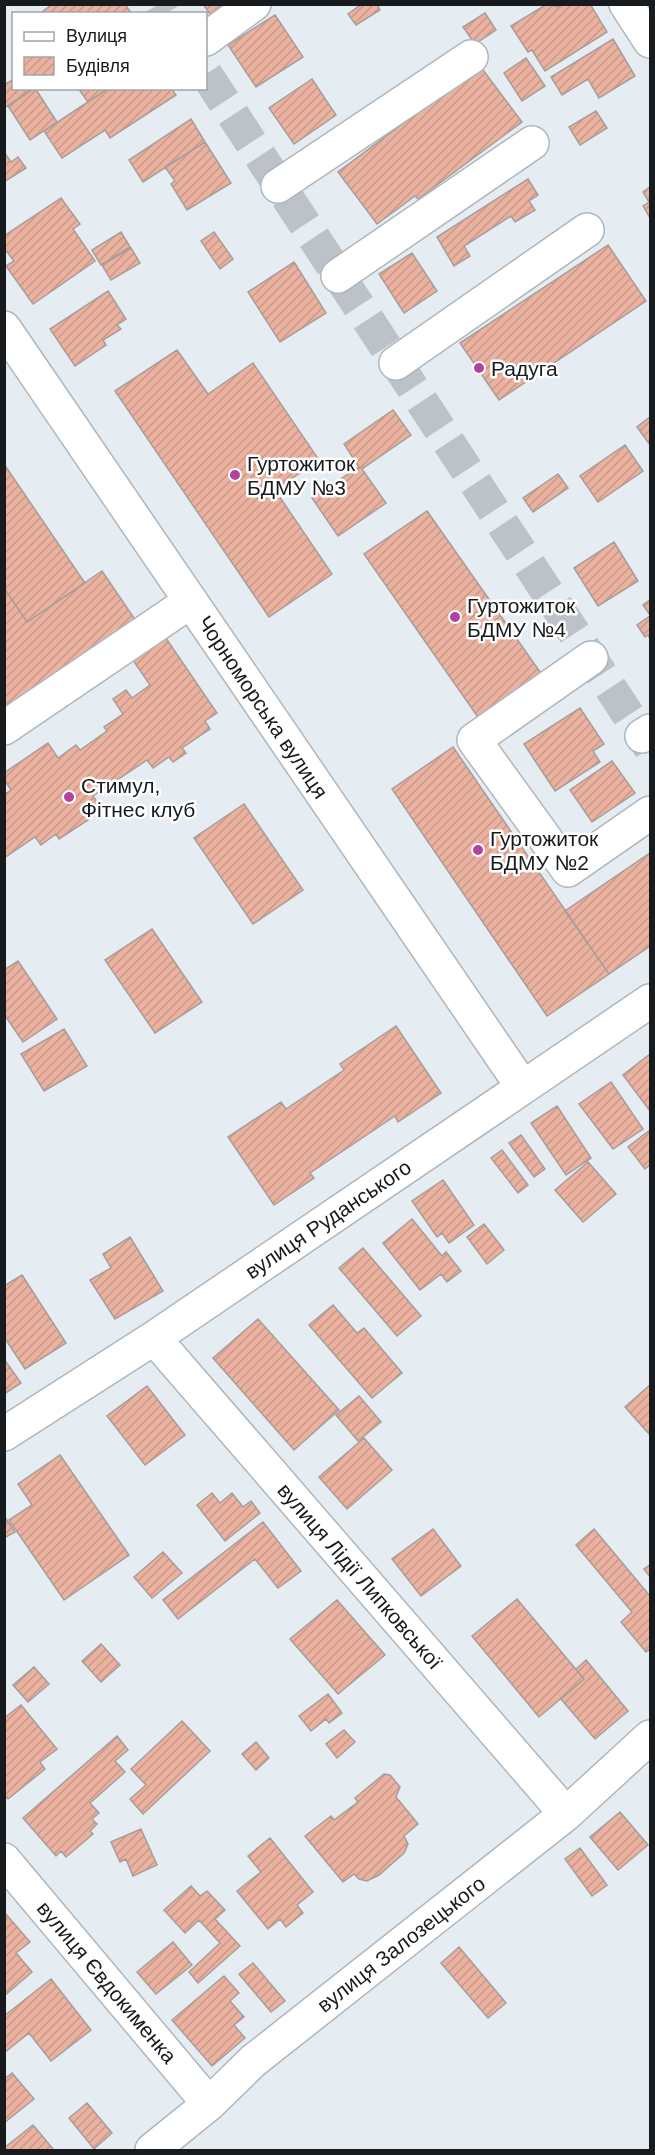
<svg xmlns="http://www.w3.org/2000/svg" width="655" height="2155" font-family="Helvetica,sans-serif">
<defs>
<pattern id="building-hatch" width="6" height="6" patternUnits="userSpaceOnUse" patternTransform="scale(1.5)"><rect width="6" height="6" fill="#ebb2a0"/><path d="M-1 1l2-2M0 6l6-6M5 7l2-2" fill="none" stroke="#c99889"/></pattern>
</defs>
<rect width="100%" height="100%" fill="#e5ecf2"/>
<path fill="url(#building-hatch)" stroke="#a79d9a" stroke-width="1.5" d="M53 4H125L131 13 39 14Z
M203 4H230L212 17Z
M362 4H377L380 10 356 25 348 14Z
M547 4 558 7 562 4H590L607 32 545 71 532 50 528 52 511 26Z
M485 13 496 30 475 44 463 27Z
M275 15 303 57 256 87 228 45Z
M613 39 635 76 599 98 588 79 562 95 551 77Z
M526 58 545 86 522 101 504 73Z
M480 66 522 122 418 199 415 196 377 224 338 172Z
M14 79V88H34L4 108V85Z
M312 79 336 115 294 144 269 108Z
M35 88 57 122 30 140 8 106Z
M78 88H109L88 102Z
M109 88H171L176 95 110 138 105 130 62 158 44 131Z
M596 111 607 128 580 145 569 127Z
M191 119 205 142 143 182 129 160Z
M205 142 231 183 187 210 171 184 175 181 165 167Z
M4 152 11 162 18 157 26 168 4 182Z
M528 179 538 195 529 201 535 210 515 222 511 216 464 246 470 256 454 266 437 237Z
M650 187V218L643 206 649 202 643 192Z
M61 198 80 224 73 229 95 261 33 304 6 266 14 261 4 248V236Z
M121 232 130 247 101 265 92 250Z
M214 232 233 259 220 269 201 241Z
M608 245 646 301 499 400 460 343Z
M131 248 140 263 111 280 102 265Z
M412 253 437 291 404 313 379 274Z
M294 262 326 313 280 342 248 292Z
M108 291 126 319 117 325 121 329 103 340 106 345 75 366 50 329Z
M177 350 208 394 253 363 319 460 275 490 332 574 269 617 115 391Z
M393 410 411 435 362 469 386 503 338 536 312 498 359 467 344 444Z
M650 417V445L637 427Z
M625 445 643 471 598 502 580 476Z
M4 464 85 583 27 622 4 588Z
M558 474 568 488 533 512 523 498Z
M427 511 545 679 482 723 364 554Z
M614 542 638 581 598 606 574 568Z
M102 571 136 621 4 710V588L27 622Z
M650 600V615L643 605Z
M650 616V639L648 635 645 637 637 625Z
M159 628 217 713 205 721 210 729 182 748 186 753 173 762 169 757 153 768 147 760 93 796 99 805 85 815 88 820 59 839 56 834 41 845 35 837 4 858V795L11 790 4 779V773L48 743 58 758 76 745 80 750 107 731 104 727 123 714 113 699 126 690 132 698 150 685 126 650Z
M580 708 604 744 593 751 600 762 555 791 524 744Z
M453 747 609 974 547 1016 392 789Z
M612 761 635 793 592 822 570 790Z
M244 804 303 890 253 924 194 838Z
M650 853V946L609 974 565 911Z
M152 929 202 1002 155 1033 105 960Z
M18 961 57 1019 23 1042 4 1014V970Z
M396 1026 441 1093 398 1122 395 1116 310 1173 314 1178 274 1205 228 1137 281 1102 286 1109 344 1070 340 1064Z
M64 1029 87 1066 44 1091 21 1054Z
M650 1054V1111L623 1075Z
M611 1082 643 1129 613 1149 579 1104Z
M557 1106 591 1158 566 1175 531 1123Z
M650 1130V1165L645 1169 628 1147Z
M521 1135 545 1169 534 1177 509 1143Z
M502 1150 528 1185 518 1193 491 1158Z
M588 1162 616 1194 583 1222 555 1190Z
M443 1180 474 1225 449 1243 442 1233 437 1237 412 1201Z
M412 1219 442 1256 446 1252 461 1271 447 1282 441 1274 420 1290 383 1243Z
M484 1224 504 1250 487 1264 467 1237Z
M130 1237 163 1291 115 1319 90 1280 111 1268 103 1254Z
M363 1248 421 1316 397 1336 339 1268Z
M22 1275 66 1343 25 1369 4 1337V1286Z
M333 1305 357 1333 364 1328 402 1373 372 1398 309 1325Z
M258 1319 339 1410 294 1450 213 1358Z
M4 1359 21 1383 4 1394Z
M650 1385V1435L625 1407Z
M147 1386 185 1435 145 1465 107 1416Z
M359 1396 381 1422 358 1441 336 1415Z
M364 1438 392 1470 347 1509 319 1477Z
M60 1455 129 1555 64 1600 9 1520 32 1505 18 1484Z
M212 1493 220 1503 232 1493 243 1507 251 1501 260 1513 225 1541 197 1505Z
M4 1516 15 1532 4 1538Z
M263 1522 301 1571 278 1588 255 1559 178 1619 163 1600Z
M433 1529 461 1566 421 1596 392 1559Z
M594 1529 650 1596V1649L646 1652 621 1622 632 1612 576 1545Z
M163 1552 182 1573 152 1598 134 1577Z
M650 1565V1577L644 1569Z
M517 1599 584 1679 539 1717 472 1636Z
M337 1600 385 1655 338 1694 290 1639Z
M101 1644 120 1665 101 1682 82 1661Z
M586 1660 628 1711 595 1739 561 1699 584 1679 576 1669Z
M34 1667 49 1684 28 1702 13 1685Z
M328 1694 342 1713 329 1723 326 1719 311 1731 299 1716Z
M21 1705 57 1749 40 1762 45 1769 8 1799 4 1794V1718Z
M182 1721 210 1751 143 1814 130 1799 146 1785 131 1769Z
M344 1730 355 1742 337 1758 326 1744Z
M117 1736 128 1750 115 1761 125 1772 90 1803 99 1813 92 1819 97 1824 90 1831 93 1834 66 1857 61 1851 56 1856 23 1818Z
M256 1742 269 1758 256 1770 242 1754Z
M384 1774 390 1775 400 1787 396 1797 418 1824 404 1836 408 1844 404 1853 379 1875 367 1881 359 1879 354 1874 343 1882 305 1836 331 1816 334 1820 358 1802 355 1798Z
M620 1812 648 1845 618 1870 590 1837Z
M141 1829 157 1865 133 1876 126 1859 120 1862 111 1842Z
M270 1838 313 1892 297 1905 303 1913 286 1927 280 1919 268 1929 237 1891 261 1872 248 1856Z
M580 1848 607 1885 592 1896 565 1859Z
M191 1886 200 1896 207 1891 225 1910 215 1919 240 1946 198 1983 189 1972 220 1943 199 1920 185 1933 164 1910Z
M4 1912 30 1942 16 1953 32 1972 4 1996Z
M173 1942 192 1965 156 1994 137 1972Z
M459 1947 506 2003 488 2018 441 1963Z
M253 1963 285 2001 271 2012 239 1974Z
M224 1976 239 1993 230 2001 244 2017 234 2025 245 2038 212 2066 172 2020Z
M51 1979 91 2030 51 2061 29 2033 4 2053V2016Z
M12 2073 34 2099 4 2123V2079Z
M87 2103 112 2133 94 2149 69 2118Z
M33 2125 54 2150H4V2148Z"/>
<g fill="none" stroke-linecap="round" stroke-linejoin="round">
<path stroke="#bcc2c7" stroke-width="33" stroke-dasharray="33 16" stroke-linecap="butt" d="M159 4 165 14
M206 74 650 748"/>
<g stroke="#afb6bc" stroke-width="36">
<path id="minor" d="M626 4 650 41
M206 39 254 4
M278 186 471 57
M338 276 532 143
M4 328 522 1086
M396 363 587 230
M591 658 474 740 568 870 650 813
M4 728 191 601
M642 736 650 731
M154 1338 566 1814
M4 1434 154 1338 650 1001
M4 1860 209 2104
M152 2150 209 2104 253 2061 566 1814 650 1737"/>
</g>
<use href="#minor" stroke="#fff" stroke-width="33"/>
</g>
<g fill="#b3429d" stroke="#fff" stroke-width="2">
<circle cx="479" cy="368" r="6"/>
<circle cx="235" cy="475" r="6"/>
<circle cx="455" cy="617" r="6"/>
<circle cx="69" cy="797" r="6"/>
<circle cx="478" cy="850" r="6"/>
</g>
<g text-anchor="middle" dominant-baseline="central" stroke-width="5" stroke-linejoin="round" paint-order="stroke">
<g font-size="21" fill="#181b1d" stroke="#fff" text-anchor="start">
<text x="491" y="368">Радуга</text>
<text x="247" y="463">Гуртожиток<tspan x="247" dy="24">БДМУ №3</tspan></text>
<text x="467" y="605">Гуртожиток<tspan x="467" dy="24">БДМУ №4</tspan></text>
<text x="81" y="785">Стимул,<tspan x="81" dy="24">Фітнес клуб</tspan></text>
<text x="490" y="838">Гуртожиток<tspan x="490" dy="24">БДМУ №2</tspan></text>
</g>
<g font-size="21" fill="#181b1d" stroke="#fff">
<text transform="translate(263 707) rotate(56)">Чорноморська вулиця</text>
<text transform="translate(328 1219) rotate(-34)">вулиця Руданського</text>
<text transform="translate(360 1576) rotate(49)">вулиця Лідії Липковської</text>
<text transform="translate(401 1944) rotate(-38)">вулиця Залозецького</text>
<text transform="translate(107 1982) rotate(50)">вулиця Євдокименка</text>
</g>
</g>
<rect width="655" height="2155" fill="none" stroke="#181b1d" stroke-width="12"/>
<rect x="12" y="12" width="195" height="78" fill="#ffffff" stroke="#a3a4a5" stroke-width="1.5"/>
<rect x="24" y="32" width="30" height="9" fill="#ffffff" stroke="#a3a4a5" stroke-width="1.5"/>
<text x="66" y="42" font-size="18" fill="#181b1d">Вулиця</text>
<rect x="24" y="57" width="30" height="18" fill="url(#building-hatch)" stroke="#a3a4a5" stroke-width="1.5"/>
<text x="66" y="72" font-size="18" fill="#181b1d">Будівля</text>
</svg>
